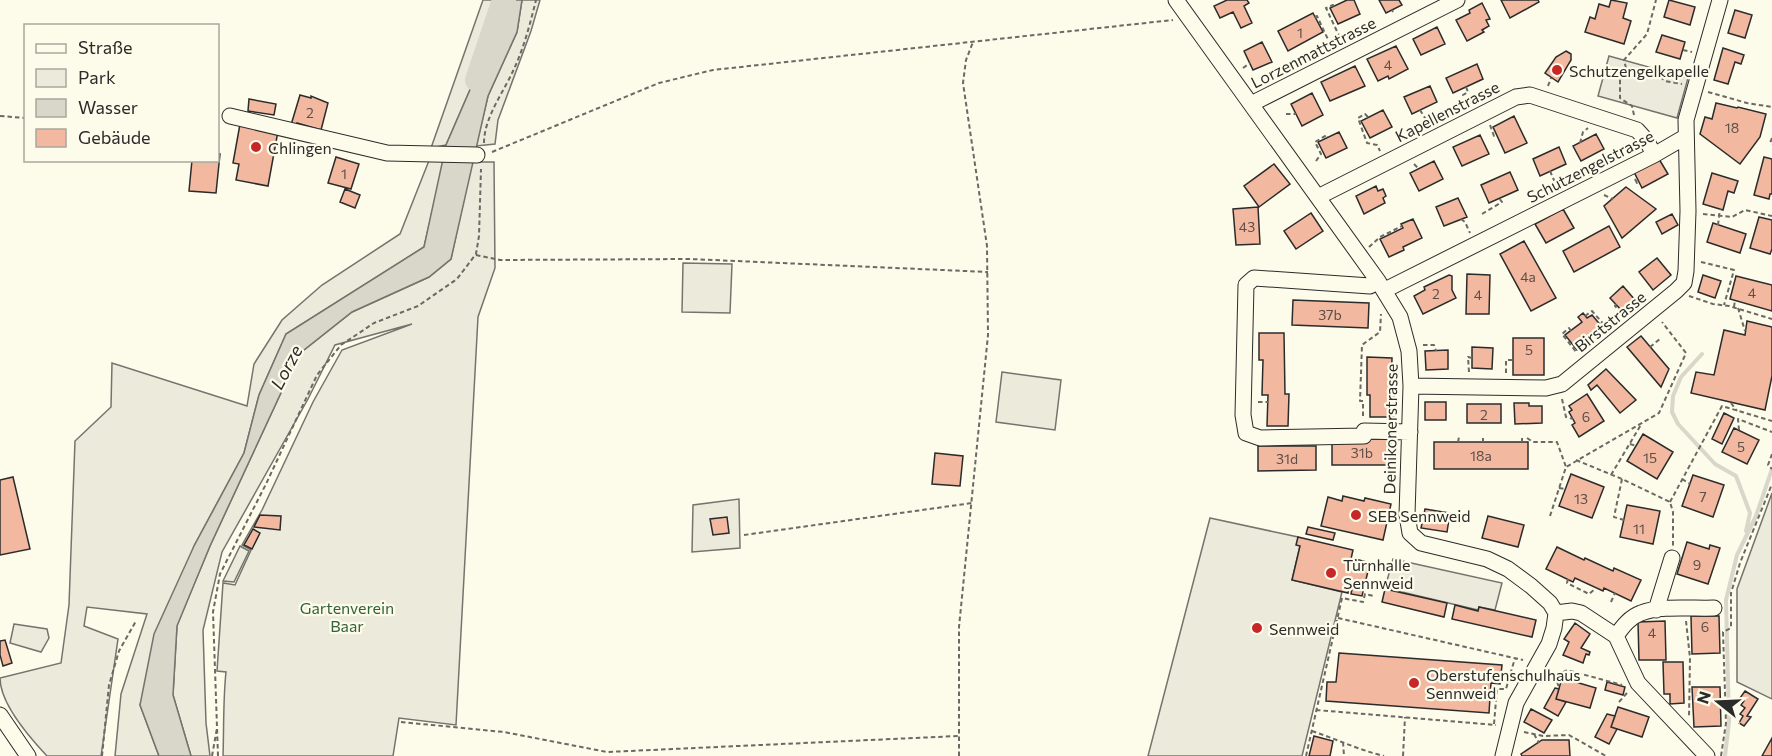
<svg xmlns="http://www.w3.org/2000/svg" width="1772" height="756" font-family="Commissioner,sans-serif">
<rect width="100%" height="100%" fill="#fdfbea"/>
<path fill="#ecebdb" stroke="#74746e" stroke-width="1.5" d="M483 0H500L492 39 446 145 431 148Z
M522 0H540L531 31 498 120 495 144 476 146 488 96 517 32Z
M1609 56 1688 78 1677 118 1598 96Z
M430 158 444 160 424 247 286 334 259 395 244 453 194 546 140 705 159 756H115L121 694 147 614 87 607 84 626 118 639 101 756H47C30 738 0 703 0 678L61 663 69 605 75 441 111 407 112 363 247 406 254 364 282 320 322 285 400 234Z
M472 162H494L495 268 478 317 456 725 399 718 393 756H223C224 727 223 700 226 672L217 671 223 583 235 585 251 550 242 545 262 510 313 402 342 350 412 324 335 345 308 399 222 552 203 630 206 723 210 756H191L173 695 177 625 210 546 299 354 352 312 429 277 451 259Z
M683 263 732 264 730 313 682 312Z
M1002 372 1061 380 1055 430 996 422Z
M1772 493V699L1737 682V589Z
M739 499 740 548 692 552 693 505Z
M1210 518 1298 537 1300 546 1292 580 1342 592 1302 756H1148Z
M14 624 47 629 49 638 41 652 10 643Z"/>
<path fill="#eceadb" stroke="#74746e" stroke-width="1.5" d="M240 546 249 551 234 582 223 581Z
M1393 559 1502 583 1495 610 1479 607 1478 610 1385 588Z"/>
<path fill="#d8d7c9" stroke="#74746e" stroke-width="1.5" d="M500 0H522L517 32 488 96 451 259 429 277 352 312 299 354 210 546 177 626 173 695 191 756H159L140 705 154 634 194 546 244 453 259 395 286 334 424 247 446 145 492 39Z"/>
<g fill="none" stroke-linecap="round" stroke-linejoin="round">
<path stroke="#d8d7c9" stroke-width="4" d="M1702 354 1681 377 1673 396 1672 412 1678 424 1715 464 1736 476 1750 513 1746 531
M1725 756 1729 722 1726 600 1737 555 1756 516 1772 469"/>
<path stroke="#d8d7c9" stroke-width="24" d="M477 80 504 0"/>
</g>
<path fill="#f2b8a0" stroke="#2b2b2b" stroke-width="1.5" d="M1227 0H1247L1249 3 1244 6 1252 23 1241 28 1233 12 1220 18 1214 6Z
M1347 0H1354L1360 14 1338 24 1330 8Z
M1379 0H1399L1402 5 1386 13Z
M1501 0H1538L1539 2 1510 18Z
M1611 0 1627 3 1623 18 1631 21 1624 44 1585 32 1590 17 1595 19 1599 4 1609 7Z
M1669 0 1695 7 1690 25 1664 17Z
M1482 3 1490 19 1486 20 1489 26 1482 30 1484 32 1467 41 1456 20 1470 13 1469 10Z
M1735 10 1752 15 1745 38 1728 33Z
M1313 13 1323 32 1288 51 1278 31Z
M1437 27 1445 44 1421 55 1413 39Z
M1662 35 1685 42 1680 59 1656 52Z
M1262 42 1272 62 1253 70 1244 51Z
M1396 46 1408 69 1389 79 1388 76 1378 81 1367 59Z
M1723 48 1744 55 1741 64 1735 62 1728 84 1714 80Z
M1566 51 1571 54V60L1558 82 1545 73 1556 57Z
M1477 64 1483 79 1453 93 1446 78Z
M1355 66 1365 86 1330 101 1321 82Z
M1430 86 1437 102 1412 114 1404 97Z
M1312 93 1323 115 1302 126 1291 104Z
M300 95 311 98V96L328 103 321 130 297 123 296 126 291 125Z
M249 99 276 104 274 115 248 111Z
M1716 103 1737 108 1738 107 1766 114 1760 137 1740 164 1700 134 1705 117 1712 119Z
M1383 110 1392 127 1370 138 1361 121Z
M1514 116 1527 143 1505 153 1493 127Z
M240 124 278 131 268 186 236 180 239 164 233 163Z
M1339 132 1347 148 1326 158 1318 142Z
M1596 134 1604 149 1581 161 1573 146Z
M1480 135 1489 154 1462 166 1453 147Z
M1559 147 1566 164 1540 176 1533 159Z
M218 154H220L216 193 189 191 192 160H218Z
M336 157 359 164 351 189 328 183Z
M1764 157 1772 159V194H1770L1769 199 1754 195Z
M1659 159 1668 174 1642 188 1634 172Z
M1434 161 1443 179 1419 191 1410 173Z
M1274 164 1290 184 1259 207 1244 186Z
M1510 172 1518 190 1489 203 1481 185Z
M1712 173 1738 181 1734 193 1728 191 1723 210 1703 204Z
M1376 186 1378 191 1383 189 1386 196 1383 198 1385 203 1364 214 1356 196Z
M1626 187 1656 209 1622 238 1604 206Z
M345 189 360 195 355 208 340 202Z
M1458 198 1467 217 1444 226 1436 207Z
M1258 207 1260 244 1236 245 1233 209Z
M1563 209 1574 228 1546 243 1535 224Z
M1311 213 1323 231 1296 249 1284 231Z
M1672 214 1678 225 1662 234 1656 222Z
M1759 217 1772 220V249L1770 254 1750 248Z
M1413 219 1422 238 1403 247 1404 250 1389 257 1380 239 1403 228 1401 224Z
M1713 223 1746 234 1740 253 1707 242Z
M1609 226 1620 247 1574 272 1563 251Z
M1524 241 1556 298 1531 311 1500 254Z
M1657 258 1671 275 1653 290 1639 272Z
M1467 274 1490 275 1489 314H1466Z
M1449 275 1452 276V290L1456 298 1423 314 1414 296 1425 290 1424 287Z
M1703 275 1721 281 1715 298 1698 292Z
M1736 276 1772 285V311L1730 299Z
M1623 286 1635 300 1622 311 1610 298Z
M1293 300 1369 303 1368 328 1292 325Z
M1583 313 1587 318 1592 315 1603 328 1577 350 1565 335 1582 322 1578 317Z
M1747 321 1772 327V376L1765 410 1691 393 1696 372 1714 375 1724 330 1745 335Z
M1259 333H1284L1285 394H1289L1288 426H1267L1268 395H1262L1263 360H1259Z
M1641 336 1669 369 1661 387 1627 347Z
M1513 338H1544V375H1513Z
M1472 347 1493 348 1492 369 1472 368Z
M1448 350V369L1426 370 1425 351Z
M1367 357 1392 358 1391 395H1394V417H1370V395H1367Z
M1606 369 1636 400 1620 413 1597 385 1591 390 1588 385Z
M1587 394 1604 421 1579 437 1572 425 1575 423 1569 412 1572 410 1569 406Z
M1425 402H1446V420H1425Z
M1514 403H1529V406H1542V423L1515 424Z
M1467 404H1501V423H1467Z
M1724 413 1734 418 1722 444 1712 439Z
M1734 428 1759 440 1747 464 1722 452Z
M1643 434 1673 452 1657 479 1627 461Z
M1332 439H1391V465H1332Z
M1434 442H1528V469H1434Z
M1258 446H1316V470L1258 471Z
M935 453 963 456 960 486 932 484Z
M1571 474 1604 487 1592 518 1559 506Z
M1693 475 1724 485 1713 517 1682 506Z
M13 477 30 549 0 555V480Z
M1343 496 1364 501 1365 498 1391 504 1383 540 1321 526 1328 497 1342 501Z
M1627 505 1660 511 1653 544 1620 537Z
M1425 509 1450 513 1447 532 1421 528Z
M260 515 281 516 280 530 254 527Z
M1488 516 1524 525 1518 547 1482 538Z
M727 517 729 533 713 535 710 519Z
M1308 527 1335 533 1333 540 1306 534Z
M253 529 260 533 252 549 244 545Z
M1298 537 1353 550 1351 559 1356 560 1354 565 1358 566 1359 560 1370 563 1362 596 1351 594 1352 589 1349 588 1348 593 1292 580 1300 546 1296 545Z
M1687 542 1709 549 1710 545 1720 548 1708 584 1677 574Z
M1557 547 1584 560 1585 558 1613 571 1614 568 1641 580 1631 601 1604 588 1603 591 1575 578 1573 582 1546 569Z
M1385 589 1447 603 1444 617 1382 602Z
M1455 605 1478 611 1479 607 1536 620 1532 637 1452 619Z
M1691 616H1719L1720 653 1692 654Z
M1665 621 1666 660H1639L1638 622Z
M1575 623 1590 634 1581 648 1590 652 1589 655 1586 654 1583 663 1563 655 1569 642 1564 639Z
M5 640 12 663 3 666 0 655V641Z
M1339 653 1502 665 1500 684 1491 683 1489 713 1326 701 1327 682H1336Z
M1663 662H1683L1684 703 1670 704V694H1664Z
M1562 678 1596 688 1590 708 1556 699Z
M1607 682 1625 687 1623 695 1605 690Z
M1692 687H1720L1721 726 1694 727Z
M1555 688 1559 689 1556 699 1566 702 1558 716 1544 708Z
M1745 691 1758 699 1747 716 1751 717 1744 726 1739 723 1743 716 1740 714 1745 708 1741 705 1744 701 1740 698Z
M1618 707 1649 717 1642 737 1611 727Z
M1531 709 1552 720 1544 733 1524 722Z
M1607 714 1615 716 1611 727 1617 729 1609 744 1595 737Z
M1314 736 1333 741 1330 756H1309Z
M1772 738V756H1762Z
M1542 740H1569L1570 756H1522L1521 754Z"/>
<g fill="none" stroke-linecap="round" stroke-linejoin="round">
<g stroke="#2b2b2b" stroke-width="17">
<path id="minor" d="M1176 0 1378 281 1400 317 1409 351 1411 386 1407 515 1410 533 1421 543 1487 559 1508 569 1531 586 1550 603 1556 613 1554 628 1549 644 1516 703 1503 756
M1251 104 1457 0
M230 116 387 153 477 155
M1318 197 1516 97 1530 95 1637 130 1647 141 1654 155
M1378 281 1370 286 1254 278 1246 285 1243 415 1246 433 1260 438 1364 436V431L1410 432
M1385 290 1654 155 1685 137
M1411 386 1546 388 1562 384 1676 291 1684 283 1686 271 1688 211 1686 120 1720 0
M1656 610 1672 558
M1556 613 1572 611 1581 613 1616 636 1638 683 1707 756
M1616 636C1623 626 1630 617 1641 613 1660 605 1694 609 1714 608
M0 715 28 756"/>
</g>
<path stroke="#6a6964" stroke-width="2" stroke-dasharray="4.5 3" stroke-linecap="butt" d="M1334 6 1333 5 1326 8 1342 42
M1392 10 1393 12
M1315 17 1317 16 1332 48
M1683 50 1692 52
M1243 68 1250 63
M1626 68 1624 60 1647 34 1656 0
M1548 86 1551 78
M1466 87 1468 92 1463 95 1468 107
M1708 92 1747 103 1772 107
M1420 110 1430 126
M1286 114H1296
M1634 115 1632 106 1620 98V79L1627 69 1655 72 1665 81 1682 84
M0 116 26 118
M1368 117 1365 114 1358 118 1367 143 1377 145 1380 151
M1490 125 1494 136 1497 135
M1772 138 1770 143 1772 144
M484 143C484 118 503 93 513 71 524 48 530 24 536 0
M1580 143 1583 132 1588 128
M492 152 659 83 713 70 1173 20
M1316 161 1321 154 1315 142 1327 135 1328 137
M1414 164 1419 169
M1550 171 1557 187
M1635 179 1637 183 1638 181
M1604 195 1613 199
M1482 214 1502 202 1499 198
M1703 214 1732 217 1745 210 1772 216
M1461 219 1465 222 1470 233
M1718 225 1720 209
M1369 247 1380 237 1402 226
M476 255 500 260 690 259 988 272
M1701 262 1734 270 1724 305
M1689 296 1713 304 1729 306 1772 319
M1616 304 1615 306 1624 316
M1734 307 1735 300
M1738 308 1745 331
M1585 316 1592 311 1607 328
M1571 331 1569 328 1562 334 1577 353
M1423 345H1434L1436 351
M1650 347 1661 338
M1469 372 1468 357 1472 358
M1506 373V360H1513
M1562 399 1566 417 1573 419
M1258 402H1268
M1731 403 1737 411
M1363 416V401H1360L1362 345 1380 332 1381 314
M1739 430 1738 419 1772 432
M1527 438 1533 442H1557L1566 467
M1458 442 1459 437
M1483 442V438
M1522 442V438
M1630 444 1636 446
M1772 454 1768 465 1772 469
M1576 460 1622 479 1670 502 1673 512V546
M1611 475 1642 423
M1622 479 1614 517 1624 520
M1682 479 1690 484
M1559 488 1565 489
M1670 502 1722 406 1772 421
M1550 516 1566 467 1659 413 1686 353 1662 322
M744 535 972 503
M1568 579 1567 583 1589 594 1596 588
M1611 602 1615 593
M1338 618 1523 660
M1686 621 1690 658 1689 717
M1550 680 1567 670 1622 685
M1557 682 1559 687
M1619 702 1627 693
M1316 710 1496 725
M401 722 504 732 607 752 958 736
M1494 724 1497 689H1506L1515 658
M1312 731C1336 739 1359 750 1384 756
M1524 732 1543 736 1569 735 1606 756
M1534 734 1539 743
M1343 742 1344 756
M102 756 109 685 119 651 136 621
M212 756 217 728
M218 756 213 612 220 574 266 484 317 375 341 345 374 323 418 306 457 279 476 254 479 236 481 169
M959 756V627L988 335 987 246 963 83 966 60 973 42
M1306 756 1342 598 1363 602 1365 594 1374 596
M1403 756 1405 717
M1721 756 1726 723 1723 632 1731 628V593L1740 563 1772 484"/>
<use href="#minor" stroke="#fdfbea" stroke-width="15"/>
</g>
<g fill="#c62828" stroke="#fdfbea" stroke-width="2">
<circle cx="1557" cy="70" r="6"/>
<circle cx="256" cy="147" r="6"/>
<circle cx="1356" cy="515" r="6"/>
<circle cx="1331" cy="573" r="6"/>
<circle cx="1257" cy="628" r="6"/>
<circle cx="1414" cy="683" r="6"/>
</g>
<g text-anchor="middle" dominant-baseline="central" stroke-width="4.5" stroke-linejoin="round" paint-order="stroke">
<g font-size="14" fill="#5d4e48">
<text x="1300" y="32">1</text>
<text x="1388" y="64">4</text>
<text x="310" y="112">2</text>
<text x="1732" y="127">18</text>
<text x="344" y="173">1</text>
<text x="1247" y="226">43</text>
<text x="1528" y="276">4a</text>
<text x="1752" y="292">4</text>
<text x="1436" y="293">2</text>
<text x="1478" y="294">4</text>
<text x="1330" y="314">37b</text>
<text x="1529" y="349">5</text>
<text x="1484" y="414">2</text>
<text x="1586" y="416">6</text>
<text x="1741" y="446">5</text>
<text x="1362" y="452">31b</text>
<text x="1481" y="455">18a</text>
<text x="1650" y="457">15</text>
<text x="1287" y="458">31d</text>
<text x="1703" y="496">7</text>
<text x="1581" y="498">13</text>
<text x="1639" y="528">11</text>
<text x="1697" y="564">9</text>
<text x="1705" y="626">6</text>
<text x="1652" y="632">4</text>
</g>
<g font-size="16" fill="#2b2b2b" stroke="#fdfbea">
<text transform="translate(1313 52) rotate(-27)">Lorzenmattstrasse</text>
<text transform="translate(1447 111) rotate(-27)">Kapellenstrasse</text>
<text transform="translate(1590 166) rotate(-27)">Schutzengelstrasse</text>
<text transform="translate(1610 321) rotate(-39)">Birststrasse</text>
<text transform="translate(1390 429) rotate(-89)">Deinikonerstrasse</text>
</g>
<g font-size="16" fill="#2b2b2b" stroke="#fdfbea" text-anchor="start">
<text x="1569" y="70">Schutzengelkapelle</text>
<text x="268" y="147">Chlingen</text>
<text x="1368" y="515">SEB Sennweid</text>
<text x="1343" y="564">Turnhalle<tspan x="1343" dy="18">Sennweid</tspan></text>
<text x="1269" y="628">Sennweid</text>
<text x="1426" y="674">Oberstufenschulhaus<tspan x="1426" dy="18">Sennweid</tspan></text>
</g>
<g font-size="16" fill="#34623c" stroke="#fdfbea">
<text x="347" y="607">Gartenverein<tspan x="347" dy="18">Baar</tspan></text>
</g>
<g font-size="18" font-style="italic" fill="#2b2b2b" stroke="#fdfbea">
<text transform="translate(286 367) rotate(-62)">Lorze</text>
</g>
</g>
<rect x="24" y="24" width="195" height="138" fill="#fdfbea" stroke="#a9a89e" stroke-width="1.5"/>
<rect x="36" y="44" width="30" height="9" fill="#fdfbea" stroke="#a9a89e" stroke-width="1.5"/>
<text x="78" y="54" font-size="18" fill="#2b2b2b">Straße</text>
<rect x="36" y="69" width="30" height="18" fill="#ecebdb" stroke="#a9a89e" stroke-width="1.5"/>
<text x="78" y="84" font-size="18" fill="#2b2b2b">Park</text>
<rect x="36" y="99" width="30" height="18" fill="#d8d7c9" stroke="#a9a89e" stroke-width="1.5"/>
<text x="78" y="114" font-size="18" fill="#2b2b2b">Wasser</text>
<rect x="36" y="129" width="30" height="18" fill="#f2b8a0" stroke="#a9a89e" stroke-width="1.5"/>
<text x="78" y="144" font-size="18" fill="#2b2b2b">Gebäude</text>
<g transform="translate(1718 702) rotate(288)" stroke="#fdfbea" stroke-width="4.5" paint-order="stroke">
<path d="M0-4.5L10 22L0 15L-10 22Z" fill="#2b2b2b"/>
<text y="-9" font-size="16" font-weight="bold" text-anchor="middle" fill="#2b2b2b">N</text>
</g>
</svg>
